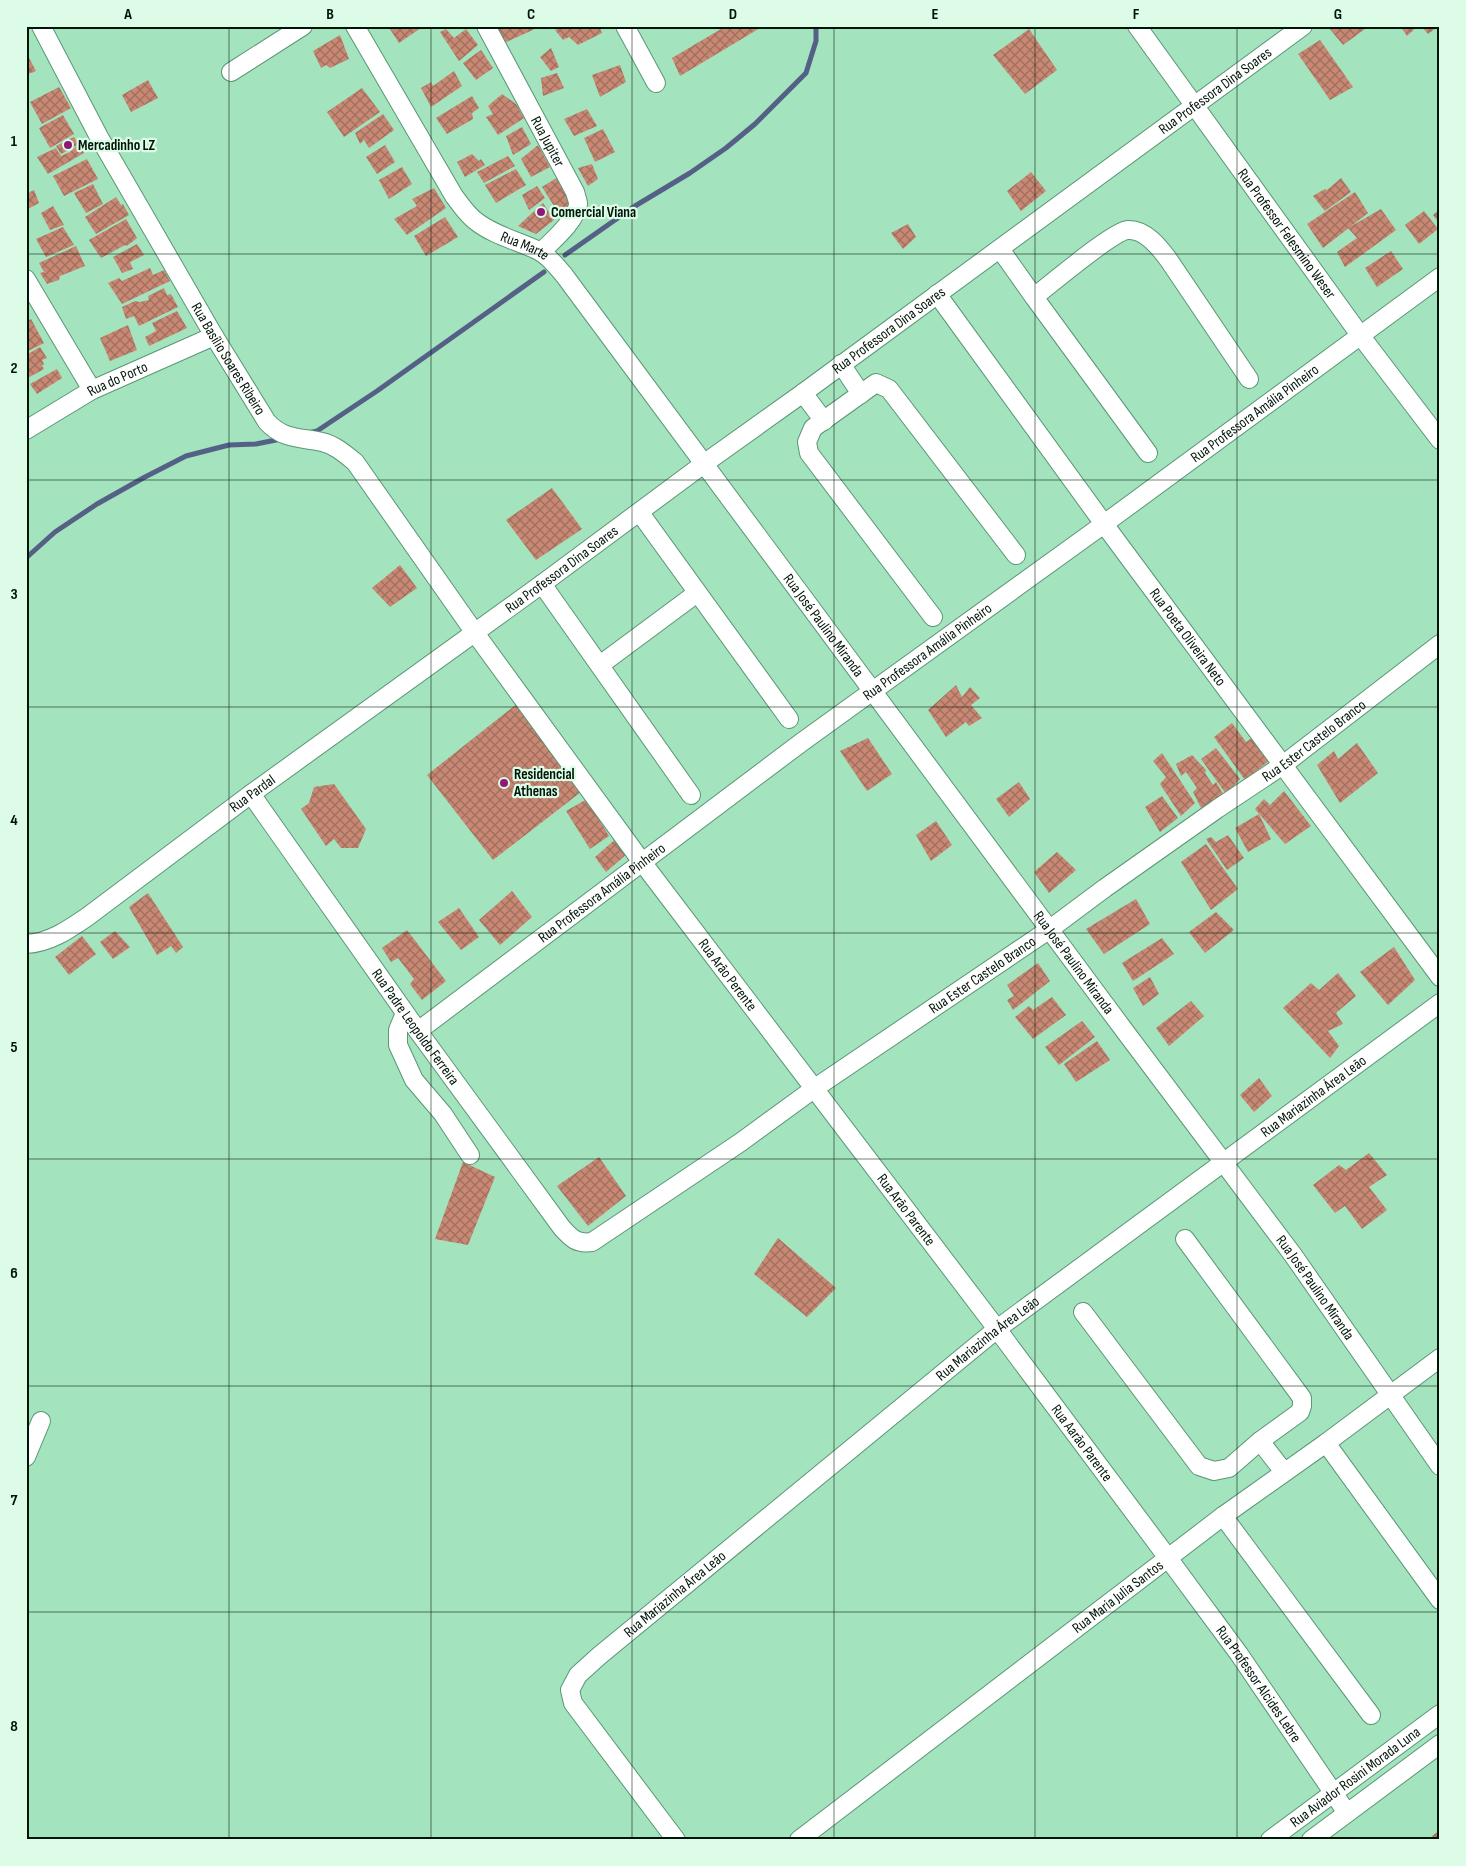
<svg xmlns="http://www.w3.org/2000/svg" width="1466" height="1866" font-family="'Sofia Sans Condensed',sans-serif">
<defs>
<pattern id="building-cross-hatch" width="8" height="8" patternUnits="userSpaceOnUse" patternTransform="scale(1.25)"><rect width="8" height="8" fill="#c88874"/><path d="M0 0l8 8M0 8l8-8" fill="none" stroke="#a06e5d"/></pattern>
</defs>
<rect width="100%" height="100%" fill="#a3e3bd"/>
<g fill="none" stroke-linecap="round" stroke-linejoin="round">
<path stroke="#556086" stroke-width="5" d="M565 255 635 206 690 173 726 148 755 124 806 73 816 41V26
M309 433 317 431 377 391 544 272
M26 558 55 532 97 504 145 477 186 456 229 445 256 444 281 439"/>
</g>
<path fill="url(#building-cross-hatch)" d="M388 26H420L421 28 399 43Z
M496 26H536L537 28 504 43Z
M563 26H599L602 33 578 45 569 37 563 40 555 30Z
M726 26H758L760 28 680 76 672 58Z
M1331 26H1363L1365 29 1343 45 1329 28Z
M1400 26H1418L1407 36Z
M1421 26H1439L1428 34Z
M446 29 454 38 466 29 478 45 459 61 440 32Z
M1029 29 1057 70 1025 94 993 55Z
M340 35 349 59 330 68 326 65 321 68 313 51Z
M1320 40 1353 87 1330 100 1298 54Z
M551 48 559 67 551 71 540 57Z
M481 50 493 68 476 80 463 63Z
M26 52 36 71 26 75Z
M620 65 626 82 600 97 592 75Z
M454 71 462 86 431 107 421 88 431 82 433 86Z
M557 73 564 88 543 96 541 78Z
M148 80 158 98 131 112 122 95Z
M59 87 71 108 42 124 30 102Z
M362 88 380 112 344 137 327 112Z
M502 94 516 104 524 118 498 135 486 117 493 114 488 106Z
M472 96 479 108 472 113 473 119 447 134 436 118Z
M587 109 597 126 574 136 564 119Z
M383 114 394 130 369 148 364 140 360 144 355 133Z
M63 115 74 134 50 148 39 128Z
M522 127 531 144 513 155 506 136Z
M603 129 615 152 595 162 584 138Z
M74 137 79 144 84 153 48 174 37 157 56 148 61 156 70 152 79 144 61 154 56 146Z
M385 145 395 162 377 174 366 157Z
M538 145 550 167 531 177 521 159Z
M472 154 479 161 481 159 485 165 465 177 457 162Z
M508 156 515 166 484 183 477 172Z
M87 159 98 179 64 196 53 176Z
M592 164 598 179 588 186 578 168Z
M402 167 412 184 389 199 379 180Z
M516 169 526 185 496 203 485 185Z
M1031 172 1046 191 1021 211 1007 191Z
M558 177 574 205 561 217 542 187Z
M1341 178 1351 192 1325 211 1313 196 1325 189 1327 190Z
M93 184 103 204 86 213 74 193Z
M537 186 545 198 529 210 522 195Z
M434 188 446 208 407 235 394 219 417 206 412 199Z
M34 190 39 203 26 210V194Z
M1355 192 1368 213 1323 248 1307 224Z
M116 197 121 205 123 204 129 215 96 234 85 217Z
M543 203 554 220 536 234 518 226Z
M53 206 64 225 50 230 41 213Z
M1381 209 1396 230 1345 267 1337 252 1357 238 1348 228Z
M1440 209V224L1433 215Z
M1424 211 1438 229 1419 244 1405 225Z
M445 217 458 237 426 256 414 236Z
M126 219 137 238 127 246 125 245 101 258 89 240Z
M908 224 916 237 903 249 891 233Z
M63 227 74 245 46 257 36 239Z
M137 244 144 255 130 262 133 269 122 273 113 257Z
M76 246 85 266 60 276 59 280 47 284 40 273 44 272 39 263Z
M1391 251 1403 269 1377 287 1365 268Z
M150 268 153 275 164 270 170 281 122 304 108 283 119 278 122 281Z
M164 288 167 295 171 294 178 307 139 326 134 316 126 319 122 307 135 301 140 302 149 300 148 296Z
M177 311 187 328 149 346 145 337 156 331 152 323Z
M31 319 44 343 26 352V322Z
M128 325 137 350 110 361 100 338Z
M40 347 47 358 42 360 44 364 42 366 44 369 26 379V355Z
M57 369 62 378 37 394 30 384Z
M552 488 582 529 536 560 506 520Z
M400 565 417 588 390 607 372 588Z
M956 685 962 697 970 687 980 698 971 705 982 718 969 726 966 722 946 737 928 710Z
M518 703 581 792 493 860 427 775Z
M1232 723 1246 742 1252 738 1270 760 1245 780 1214 737Z
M868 738 892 774 867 791 840 751Z
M1357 743 1378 773 1340 803 1317 765 1334 751 1338 759Z
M1216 748 1240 779 1226 794 1201 759Z
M1162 753 1195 803 1181 816 1160 784 1166 777 1153 761Z
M1192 755 1206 770 1205 773 1213 785 1216 782 1223 794 1201 808 1193 792 1197 788 1186 772 1181 776 1176 764Z
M1019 782 1030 799 1009 817 996 799Z
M334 784 366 829 358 848H341L334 839 326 846 301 809 309 803 314 787Z
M1284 791 1311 826 1285 844 1255 809 1264 799 1270 805Z
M1162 796 1178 818 1160 832 1145 807Z
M587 799 609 836 590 849 566 811Z
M1259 814 1271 839 1248 852 1235 828Z
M936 821 952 845 931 861 916 835Z
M1228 835 1244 858 1227 870 1206 839 1211 837 1216 842Z
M618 837 628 853 606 872 595 857Z
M1206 844 1238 889 1211 910 1181 862Z
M1057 852 1076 870 1049 893 1034 872Z
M512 891 532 917 500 945 479 920Z
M148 893 183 947 176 953 171 946 157 955 129 907Z
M1136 899 1150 924 1104 954 1086 929Z
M459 908 479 937 461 950 438 922Z
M1216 912 1234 930 1205 953 1189 932Z
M407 930 446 981 422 1000 410 984 414 979 398 958 391 962 382 948Z
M115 931 130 947 113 959 100 942Z
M82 936 96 954 69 975 55 957Z
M1162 938 1174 954 1133 981 1122 963Z
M1394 947 1415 980 1388 1005 1360 972Z
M1038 963 1050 981 1013 1010 1007 1000 1014 996 1007 985Z
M1338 973 1356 996 1336 1013 1343 1024 1328 1031 1339 1046 1330 1058 1283 1008 1311 983 1319 990Z
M1150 977 1159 994 1143 1006 1133 988Z
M1052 997 1066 1015 1033 1039 1015 1017 1029 1006 1033 1010Z
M1191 1001 1204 1016 1169 1046 1156 1028Z
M1082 1021 1095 1037 1059 1065 1045 1047Z
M1097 1041 1110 1060 1076 1082 1064 1064Z
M1259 1078 1272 1096 1254 1112 1240 1095Z
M1369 1153 1387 1175 1369 1187 1387 1210 1362 1229 1345 1206 1335 1213 1313 1185 1339 1165 1346 1170Z
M599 1157 626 1196 588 1226 557 1186Z
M463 1162 495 1177 468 1245 435 1239Z
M778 1238 836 1288 807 1317 754 1274Z
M1440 1830V1840H1434L1432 1836Z"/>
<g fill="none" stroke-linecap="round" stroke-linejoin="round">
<g stroke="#599775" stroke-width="20">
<g id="minor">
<path id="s1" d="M41 26 99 137 214 336 267 422C284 440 300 437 322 442 335 445 345 454 355 462L475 633 642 862 997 1329 1168 1558 1239 1654 1347 1813"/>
<path id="s2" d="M355 26 454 196C461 205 467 215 477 222 495 236 519 241 539 251 549 256 557 267 564 275L1121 1026 1293 1255 1440 1466"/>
<path id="s3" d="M486 26 575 192C576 196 578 201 578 204 577 220 552 241 541 252"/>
<path d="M625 26 656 83"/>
<path id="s4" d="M1137 26 1360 335 1440 440"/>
<path d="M231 72 303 26"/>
<path d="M1000 249 1034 297"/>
<path d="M26 279 92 390"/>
<path id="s5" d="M937 294 1104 524 1440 977"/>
<path d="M841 364 861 394"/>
<path d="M803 393 824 421"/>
<path id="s6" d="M26 430 92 390 214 336"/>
<path d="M1148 453 1034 297C1050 285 1113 231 1128 230 1145 229 1159 247 1168 259L1249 379"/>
<path d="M640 513 789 719"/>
<path d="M542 584 691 795"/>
<path d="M933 617 809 453 807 442 813 428 876 383 889 389 1016 555"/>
<path d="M600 665 697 593"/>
<path id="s7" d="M251 794 418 1031 562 1228C572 1239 577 1244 592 1242L741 1142 815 1088 1050 929 1105 888 1217 809 1283 765 1440 644"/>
<path id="s8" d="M26 944C49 943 68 930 87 917L251 794 542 584 705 463 803 393 1303 26"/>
<path d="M405 1013 398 1030V1045L414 1080 443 1114 470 1155"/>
<path id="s9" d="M418 1031 802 742 1104 524 1440 277"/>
<path d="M1083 1312 1199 1466 1214 1471 1229 1468 1260 1441 1300 1412 1302 1406V1398L1185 1239"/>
<path d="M1260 1441 1284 1472"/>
<path d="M1326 1443 1440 1600"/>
<path d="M26 1457 41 1421"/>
<path d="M1223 1516 1371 1715"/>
<path id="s10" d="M676 1840 573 1703 570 1690 578 1675 599 1656 997 1329 1440 1003"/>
<path id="s11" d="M799 1840 1223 1516 1326 1443 1440 1358"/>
<path id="s12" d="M1270 1840 1440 1714"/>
<path d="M1311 1840 1440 1744"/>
</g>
</g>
<use href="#minor" stroke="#fff" stroke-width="18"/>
</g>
<path fill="none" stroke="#001508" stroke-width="1" stroke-opacity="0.55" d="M229 26V1840M431 26V1840M632 26V1840M834 26V1840M1035 26V1840M1237 26V1840M26 254H1440M26 480H1440M26 707H1440M26 933H1440M26 1159H1440M26 1386H1440M26 1612H1440"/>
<g fill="#8f1877" stroke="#dcfce8" stroke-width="2">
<circle cx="68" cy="145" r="5"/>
<circle cx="541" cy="212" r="5"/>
<circle cx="504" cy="783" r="5"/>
</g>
<g text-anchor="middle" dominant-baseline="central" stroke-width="4.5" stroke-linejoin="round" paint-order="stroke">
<g font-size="15" fill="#001508" stroke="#dcfce8">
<text stroke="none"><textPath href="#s8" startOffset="1466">Rua Professora Dina Soares</textPath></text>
<text stroke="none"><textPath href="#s3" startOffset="131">Rua Jupiter</textPath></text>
<text stroke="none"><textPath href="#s4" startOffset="256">Rua Professor Felesmino Weser</textPath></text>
<text stroke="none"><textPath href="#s2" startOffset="285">Rua Marte</textPath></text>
<text stroke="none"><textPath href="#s8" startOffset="1061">Rua Professora Dina Soares</textPath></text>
<text stroke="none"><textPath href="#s1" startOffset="382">Rua Basílio Soares Ribeiro</textPath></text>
<text stroke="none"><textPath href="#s6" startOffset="105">Rua do Porto</textPath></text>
<text stroke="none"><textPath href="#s9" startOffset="1040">Rua Professora Amália Pinheiro</textPath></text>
<text stroke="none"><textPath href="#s8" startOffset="656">Rua Professora Dina Soares</textPath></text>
<text stroke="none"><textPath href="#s2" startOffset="771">Rua José Paulino Miranda</textPath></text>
<text stroke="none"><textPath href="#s5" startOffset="425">Rua Poeta Oliveira Neto</textPath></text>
<text stroke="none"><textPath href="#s9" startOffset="635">Rua Professora Amália Pinheiro</textPath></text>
<text stroke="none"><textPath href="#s7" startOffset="1448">Rua Ester Castelo Branco</textPath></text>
<text stroke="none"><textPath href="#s8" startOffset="274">Rua Pardal</textPath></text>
<text stroke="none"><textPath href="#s9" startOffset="230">Rua Professora Amália Pinheiro</textPath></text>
<text stroke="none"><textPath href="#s2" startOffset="1191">Rua José Paulino Miranda</textPath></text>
<text stroke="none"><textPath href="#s1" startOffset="1189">Rua Arão Perente</textPath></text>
<text stroke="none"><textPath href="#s7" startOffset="1042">Rua Ester Castelo Branco</textPath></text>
<text stroke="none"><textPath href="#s7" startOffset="285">Rua Padre Leopoldo Ferreira</textPath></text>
<text stroke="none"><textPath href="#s10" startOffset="1138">Rua Mariazinha Área Leão</textPath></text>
<text stroke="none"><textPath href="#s1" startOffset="1484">Rua Arão Parente</textPath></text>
<text stroke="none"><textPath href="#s2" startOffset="1596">Rua José Paulino Miranda</textPath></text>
<text stroke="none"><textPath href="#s10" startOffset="732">Rua Mariazinha Área Leão</textPath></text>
<text stroke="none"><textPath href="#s1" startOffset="1776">Rua Aarão Parente</textPath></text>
<text stroke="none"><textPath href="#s10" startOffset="328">Rua Mariazinha Área Leão</textPath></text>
<text stroke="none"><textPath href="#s11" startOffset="401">Rua Maria Julia Santos</textPath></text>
<text stroke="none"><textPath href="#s1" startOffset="2075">Rua Professor Alcides Lebre</textPath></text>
<text stroke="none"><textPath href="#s12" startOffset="106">Rua Aviador Rosini Morada Luna</textPath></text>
</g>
<g font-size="15" font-weight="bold" fill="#001508" stroke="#dcfce8" text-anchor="start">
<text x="78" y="145">Mercadinho LZ</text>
<text x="551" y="212">Comercial Viana</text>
<text x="514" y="774">Residencial<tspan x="514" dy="17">Athenas</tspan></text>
</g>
</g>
<rect width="1466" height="1866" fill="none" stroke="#dcfce8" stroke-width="55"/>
<rect x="28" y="28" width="1410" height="1810" fill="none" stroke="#001508" stroke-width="2"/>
<g font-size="16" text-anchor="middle" font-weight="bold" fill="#001508">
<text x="128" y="19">A</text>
<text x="330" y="19">B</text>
<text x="531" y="19">C</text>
<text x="733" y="19">D</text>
<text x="935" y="19">E</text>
<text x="1136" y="19">F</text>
<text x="1338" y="19">G</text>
<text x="14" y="146">1</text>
<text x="14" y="373">2</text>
<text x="14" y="599">3</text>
<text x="14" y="825">4</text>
<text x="14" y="1052">5</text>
<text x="14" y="1278">6</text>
<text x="14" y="1505">7</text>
<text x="14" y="1731">8</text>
</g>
</svg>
